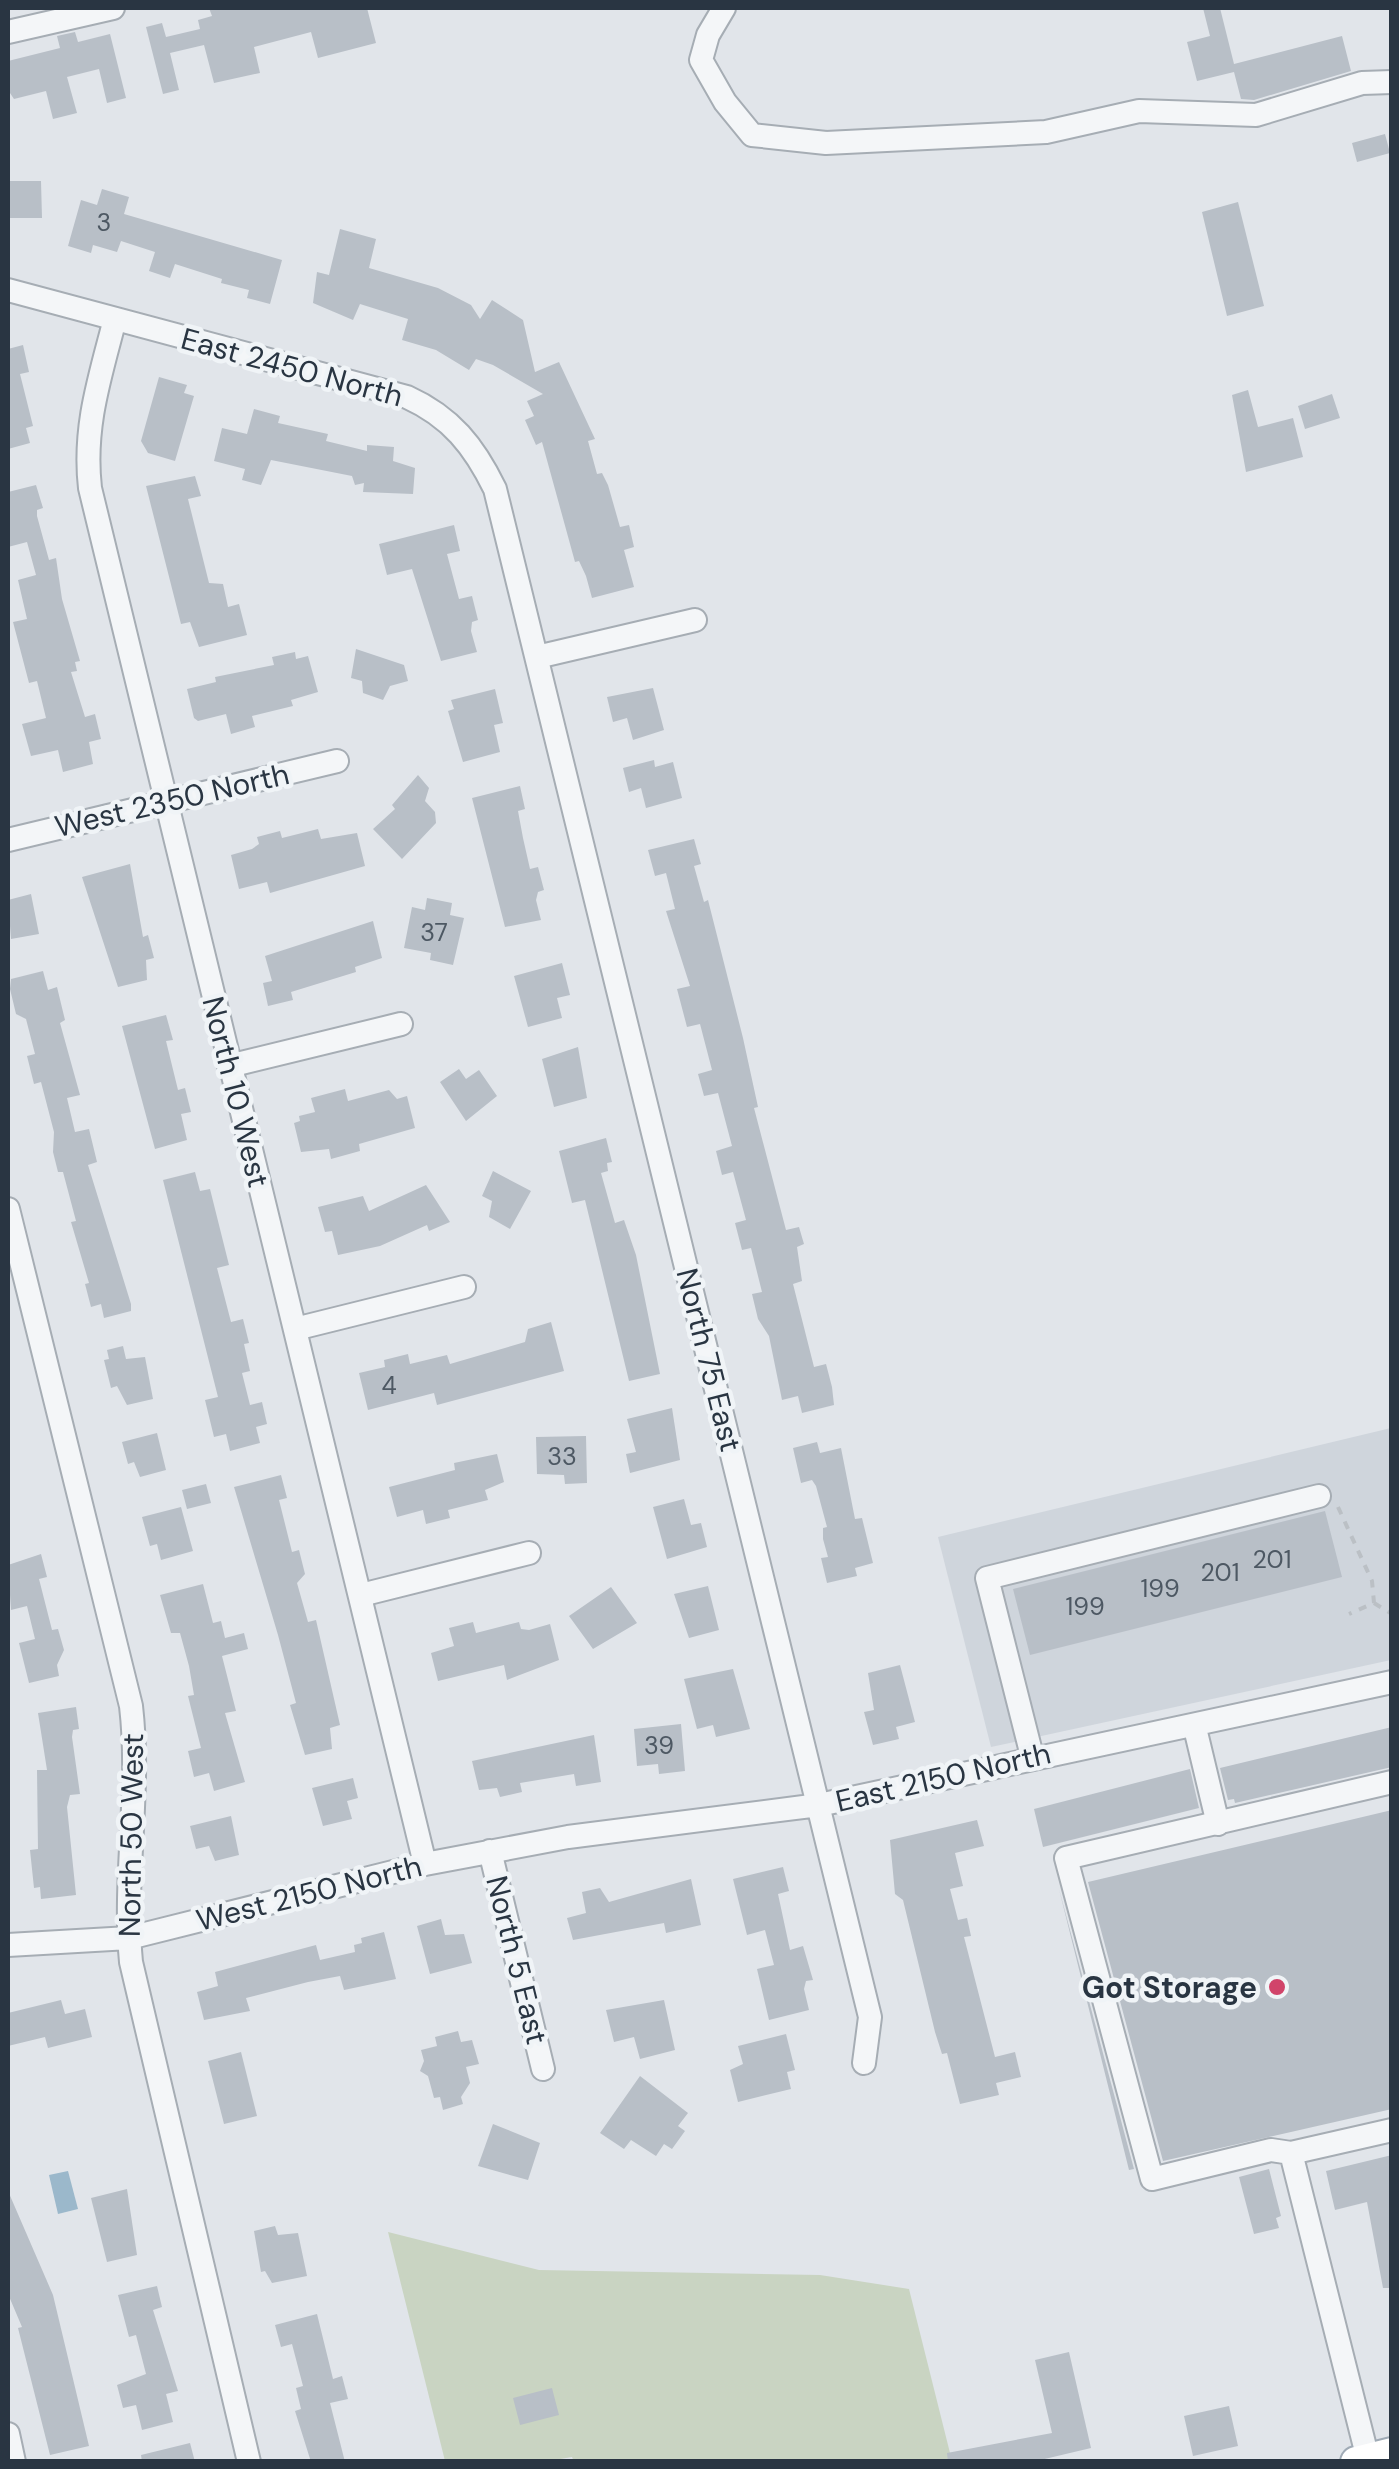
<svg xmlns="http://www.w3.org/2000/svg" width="1399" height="2469" font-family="'DM Sans',sans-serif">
<rect width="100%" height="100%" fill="#e1e5ea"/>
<path fill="#cfd5dc" d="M1391 1428V1660L991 1747 938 1537Z"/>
<path fill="#c9d4c2" d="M388 2232 539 2270 820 2275 909 2289 952 2461 574 2462 572 2457 543 2462 445 2461Z"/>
<path fill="#9bb8cb" d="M68 2171 78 2209 58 2214 49 2175Z"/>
<path fill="#b8bfc7" d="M209 8H367L376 43 318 58 311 32 254 47 260 73 214 83 204 45 170 53 179 90 163 94 146 27 162 23 166 37 200 29 198 20 212 16Z
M1203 8H1220L1234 64 1342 36 1351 71 1254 100 1241 99 1234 72 1197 81 1187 42 1210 36Z
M75 32 78 42 110 34 126 98 107 103 99 69 67 77 77 113 53 119 46 91 14 99 8 90V61L60 48 57 36Z
M1385 134 1390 153 1357 162 1352 143Z
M8 181H41L42 218H8Z
M102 189 129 197 124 214 282 260 270 304 247 298 249 290 221 283 222 279 175 264 170 278 149 271 155 252 121 241 117 252 93 245 91 253 68 246 81 200 97 205Z
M1238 202 1264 306 1227 316 1202 212Z
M340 229 376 239 369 268 438 288 471 305 480 319 492 300 523 320 535 372 559 362 595 439 588 441 597 474 602 473 608 485 620 527 629 525 634 547 624 550 634 587 592 598 586 576 579 561 575 562 542 442 536 445 525 420 534 416 527 401 543 394 493 365 476 359 469 370 436 350 402 340 408 319 360 304 353 320 313 303 317 272 329 275Z
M23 345 29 372 20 374 33 426 26 428 30 443 8 449V349Z
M159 377 187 385 184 393 194 396 175 461 148 453 141 441Z
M1248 390 1258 427 1293 418 1303 457 1246 472 1232 395Z
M1332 394 1340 418 1305 429 1298 406Z
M254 409 280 416 278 423 328 434 326 441 367 451V445L394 447 393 461 415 468 413 494 363 492 364 483 355 485 352 476 271 460 261 485 242 480 245 469 214 461 222 428 247 434Z
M195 476 201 496 188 499 209 583 223 584 228 607 239 604 247 635 199 647 190 622 181 624 146 486Z
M36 485 43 508 37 510V516L49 560 56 558 62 599 80 661 75 662 77 671 71 672 85 717 95 714 101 739 89 742 93 764 63 772 58 750 31 756 22 724 46 718 37 681 29 683 13 622 27 619 18 580 36 575 27 542 8 547V492Z
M454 525 460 551 447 554 459 599 472 596 478 620 472 622 471 631 477 652 441 661 412 569 387 575 379 544Z
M356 649 404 665 408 681 390 686 383 700 363 693 362 681 351 678Z
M295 652 296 659 308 656 318 692 291 700 293 706 252 716 255 727 231 734 226 714 198 721 194 718 187 689 216 682 215 677 274 665 272 657Z
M653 688 664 730 633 740 627 718 613 722 607 697Z
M495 689 503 723 494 725 500 752 463 762 448 711 454 709 451 700Z
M654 760 655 767 673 762 682 798 646 808 641 788 629 792 623 768Z
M418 775 429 788 425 801 435 812 436 823 402 859 373 829 395 809 392 805Z
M520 786 525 809 518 811 523 838 530 869 538 867 544 890 538 892 536 900 541 920 505 927 472 798Z
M318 829 321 839 357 833 365 866 270 893 267 882 239 889 231 855 252 849 259 844 257 837 280 831 282 838Z
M694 839 701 864 694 866 704 902 708 900 743 1038 758 1107 754 1108 786 1230 799 1227 804 1244 797 1247 802 1281 793 1284 814 1367 826 1364 832 1387 834 1405 802 1413 798 1396 782 1400 769 1336 758 1319 752 1294 762 1292 751 1248 742 1250 735 1223 746 1220 733 1172 722 1175 716 1151 732 1146 718 1093 704 1096 698 1074 712 1070 700 1024 687 1027 677 989 690 986 666 911 675 909 666 873 655 876 648 850Z
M130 864 143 937 148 935 154 958 146 960 147 980 118 987 82 877Z
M31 894 39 934 11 939 8 900Z
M427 898 452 903 450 915 464 918 453 965 430 960 431 953 404 948 412 907 425 910Z
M373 921 382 958 355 967 356 972 291 992 293 1000 268 1006 263 983 272 981 265 956Z
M562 963 570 995 557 998 562 1018 528 1027 514 976Z
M43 971 48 990 57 987 65 1020 60 1023 80 1095 67 1098 75 1132 89 1129 97 1162 88 1165 131 1304V1311L104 1318 101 1304 91 1307 85 1284 89 1283 71 1222 76 1221 63 1172H58L53 1152 54 1132 41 1082 34 1084 27 1056 35 1054 26 1019 16 1014 10 989 11 979Z
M166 1015 173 1040 166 1041 178 1090 185 1088 191 1112 181 1114 187 1140 155 1149 122 1026Z
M578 1047 587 1098 554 1107 542 1059Z
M459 1069 466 1079 479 1070 497 1096 466 1121 440 1082Z
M345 1089 348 1101 389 1090 397 1099 407 1096 415 1128 359 1144 360 1151 331 1159 329 1149 301 1152 294 1123 300 1121 299 1116 315 1112 311 1098Z
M606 1138 612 1162 607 1163 608 1171 601 1173 615 1223 624 1220 636 1255 660 1374 629 1381 585 1200 572 1203 559 1151Z
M493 1171 531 1191 510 1229 489 1217 492 1201 482 1196Z
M195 1172 200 1191 210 1189 229 1265 217 1268 231 1322 243 1319 249 1343 244 1344 250 1371 242 1373 250 1405 262 1402 267 1424 256 1427 260 1443 230 1451 226 1434 214 1437 205 1400 218 1397 163 1180Z
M426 1185 450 1222 429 1231 427 1225 380 1246 338 1255 332 1231 325 1232 318 1207 363 1196 369 1211Z
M551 1322 564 1371 437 1405 434 1393 368 1410 359 1373 385 1367 384 1360 408 1354 410 1364 447 1355 450 1364 525 1342 528 1329Z
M123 1346 126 1359 145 1357 153 1399 127 1405 117 1386 111 1388 104 1360 109 1359 107 1350Z
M672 1408 680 1460 630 1473 626 1454 636 1452 627 1419Z
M157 1433 166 1470 140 1477 134 1462 128 1464 122 1442Z
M586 1436 587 1483 565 1484 564 1475 537 1474 536 1437Z
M817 1442 820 1453 841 1448 855 1519 862 1518 873 1563 855 1568 857 1576 827 1583 821 1558 828 1557 823 1539V1528L827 1527 816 1486 812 1480 801 1483 793 1448Z
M497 1454 504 1482 485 1490 488 1500 448 1510 450 1518 426 1524 423 1510 397 1517 389 1487 455 1470 454 1463Z
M281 1475 287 1498 279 1500 292 1552 299 1550 305 1574 297 1583 308 1622 316 1620 340 1725 330 1728 332 1749 305 1755 290 1705 296 1703 278 1635 234 1487Z
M206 1484 211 1503 187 1509 182 1490Z
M684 1499 691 1525 701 1523 707 1547 667 1559 653 1507Z
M181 1507 193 1551 161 1560 157 1544 150 1546 142 1517Z
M1325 1511 1342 1577 1030 1655 1013 1589Z
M41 1554 47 1577 39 1579 52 1630 58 1629 64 1650 57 1665 59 1676 29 1683 19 1643 35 1639 27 1606 11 1610 8 1565Z
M203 1584 213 1623 221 1621 225 1638 244 1633 248 1649 222 1656 236 1711 225 1713 245 1782 214 1791 209 1773 194 1777 188 1751 201 1748 188 1696 194 1695 189 1666 180 1633H171L160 1595Z
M708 1586 719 1630 689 1638 674 1594Z
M611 1587 637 1623 593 1649 569 1616Z
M473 1622 476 1633 519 1622 521 1629 529 1630 550 1624 559 1660 507 1680 504 1665 438 1681 431 1653 454 1646 449 1628Z
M900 1665 915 1722 896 1727 899 1739 873 1745 864 1712 874 1710 868 1673Z
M733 1669 750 1729 716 1737 713 1725 697 1729 684 1679Z
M76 1707 79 1729 73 1730 72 1737 80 1794 70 1795 67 1807 76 1895 41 1899 40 1887 34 1888 30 1850 38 1849 37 1770H47L38 1713Z
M681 1724 685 1771 659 1774 658 1764 637 1766 634 1729Z
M1392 1727V1767L1235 1803 1234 1799 1228 1800 1220 1768Z
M594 1735 601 1782 576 1786 574 1774 520 1783 522 1792 500 1797 497 1788 479 1790 472 1761Z
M1190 1769 1199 1808 1043 1847 1034 1809Z
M353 1778 358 1798 347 1801 352 1819 323 1826 312 1788Z
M1392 1810V2109L1163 2161 1088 1882Z
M231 1816 239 1855 215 1861 209 1846 196 1849 190 1826Z
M977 1820 984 1846 955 1853 963 1886 950 1889 958 1920 967 1918 971 1936 964 1937 995 2057 1015 2052 1021 2077 996 2083 999 2095 960 2104 947 2053 942 2054 935 2032 903 1900 895 1894 890 1840Z
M783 1867 789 1891 778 1894 790 1950 803 1946 813 1980 806 1981 804 1989 809 2010 769 2020 757 1969 774 1965 765 1930 747 1935 733 1879Z
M691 1879 701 1925 666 1933 664 1923 573 1940 567 1918 586 1913 582 1892 600 1888 609 1902Z
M1059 1889 1134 2169 1129 2170Z
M441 1919 445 1935 464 1934 472 1963 430 1974 417 1926Z
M384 1932 396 1979 344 1990 340 1976 308 1982 246 1998 250 2011 204 2020 197 1992 218 1986 215 1972 316 1945 320 1960 355 1952 354 1945 362 1943 361 1938Z
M61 2000 65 2014 85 2009 92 2037 48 2048 45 2037 8 2046V2013Z
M664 2000 675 2050 640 2059 634 2037 614 2042 606 2010Z
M458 2031 461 2042 472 2040 479 2064 466 2067 470 2083 461 2097 463 2104 443 2110 440 2097 434 2098 428 2076 420 2071 424 2061 421 2050 437 2046 435 2037Z
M786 2034 795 2070 787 2072 791 2089 738 2102 730 2070 743 2064 738 2046Z
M241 2052 257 2116 224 2124 208 2061Z
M640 2076 688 2113 678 2126 685 2131 672 2149 664 2144 656 2156 631 2140 624 2149 600 2133Z
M493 2124 540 2143 528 2180 478 2166Z
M1392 2155V2288H1383L1367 2202 1335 2210 1326 2171Z
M1269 2169 1281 2216 1276 2218 1279 2228 1254 2234 1239 2177Z
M127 2189 137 2255 107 2262 91 2198Z
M8 2191 53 2295 89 2446 50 2455 18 2328 22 2327 8 2294Z
M275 2226 278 2235 298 2233 307 2276 272 2283 265 2271 261 2272 254 2231Z
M157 2286 162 2307 153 2310 178 2391 166 2394 173 2422 142 2430 136 2405 123 2408 117 2385 146 2374 136 2335 129 2337 118 2295Z
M317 2314 333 2379 342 2376 348 2399 330 2403 345 2462H311L295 2411 301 2409 296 2388 303 2386 292 2344 281 2347 275 2325Z
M1069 2352 1091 2448 1032 2462H948L947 2453 1052 2433 1035 2360Z
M552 2388 559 2415 520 2425 513 2398Z
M1229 2406 1238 2446 1193 2456 1184 2416Z
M190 2443 195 2462H142L141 2455Z"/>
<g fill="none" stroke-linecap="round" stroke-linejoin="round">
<g stroke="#a6adb4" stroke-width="26">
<path id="minor" d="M724 8 708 35 701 60 725 102 752 135 826 143 1046 132 1139 111 1256 115 1362 83 1392 82
M8 32 113 8
M8 290 407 397C451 417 474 446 495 489L870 2017 864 2063
M115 319C100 377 83 427 90 488L425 1864
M537 657 695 620
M8 840 337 761
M229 1066 401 1024
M8 1209 131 1706C141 1792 123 1876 131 1962L249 2462
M295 1329 464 1287
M361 1595 529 1553
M1195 1728 1218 1824
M1032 1756 987 1578 1319 1496
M1392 1782 1066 1858 1152 2179 1271 2150 1291 2153 1392 2130
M490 1851 543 2069
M8 1945 129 1938 425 1864 568 1837 819 1805 1392 1682
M1291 2153 1368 2459
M8 2434 14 2462"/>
</g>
<g stroke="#a0abb6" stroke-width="34">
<path id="major" d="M1356 2462 1392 2453"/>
</g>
<path stroke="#bbc0c5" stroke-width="4" stroke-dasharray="8 8" stroke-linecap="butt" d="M1338 1507 1372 1581 1374 1603 1349 1614
M1374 1603 1392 1614"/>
<use href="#minor" stroke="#f4f6f8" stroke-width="22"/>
<use href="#major" stroke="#fff" stroke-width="30"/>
</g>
<circle fill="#d1446a" stroke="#f0f4f7" stroke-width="4" cx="1277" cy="1987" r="10"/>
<g text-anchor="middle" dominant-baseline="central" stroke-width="9" stroke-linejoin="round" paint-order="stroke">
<g font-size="25" fill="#4d5863">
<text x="104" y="222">3</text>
<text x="434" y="932">37</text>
<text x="389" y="1385">4</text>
<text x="562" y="1456">33</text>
<text x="1272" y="1559">201</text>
<text x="1220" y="1572">201</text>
<text x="1160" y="1588">199</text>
<text x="1085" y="1606">199</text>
<text x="659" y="1745">39</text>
</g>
<g font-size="30" fill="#293542" stroke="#f0f4f7">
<text transform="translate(292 367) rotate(15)">East 2450 North</text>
<text transform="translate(172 800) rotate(-13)">West 2350 North</text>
<text transform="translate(236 1092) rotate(76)">North 10 West</text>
<text transform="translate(709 1360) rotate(76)">North 75 East</text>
<text transform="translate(943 1777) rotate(-13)">East 2150 North</text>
<text transform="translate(131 1835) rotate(-89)">North 50 West</text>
<text transform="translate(309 1893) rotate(-14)">West 2150 North</text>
<text transform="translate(517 1960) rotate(76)">North 5 East</text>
</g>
<g font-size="30" font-weight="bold" fill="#293542" stroke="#f0f4f7" text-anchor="end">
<text x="1257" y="1987">Got Storage</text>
</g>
</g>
<rect width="1399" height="2469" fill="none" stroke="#293542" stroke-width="20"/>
</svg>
